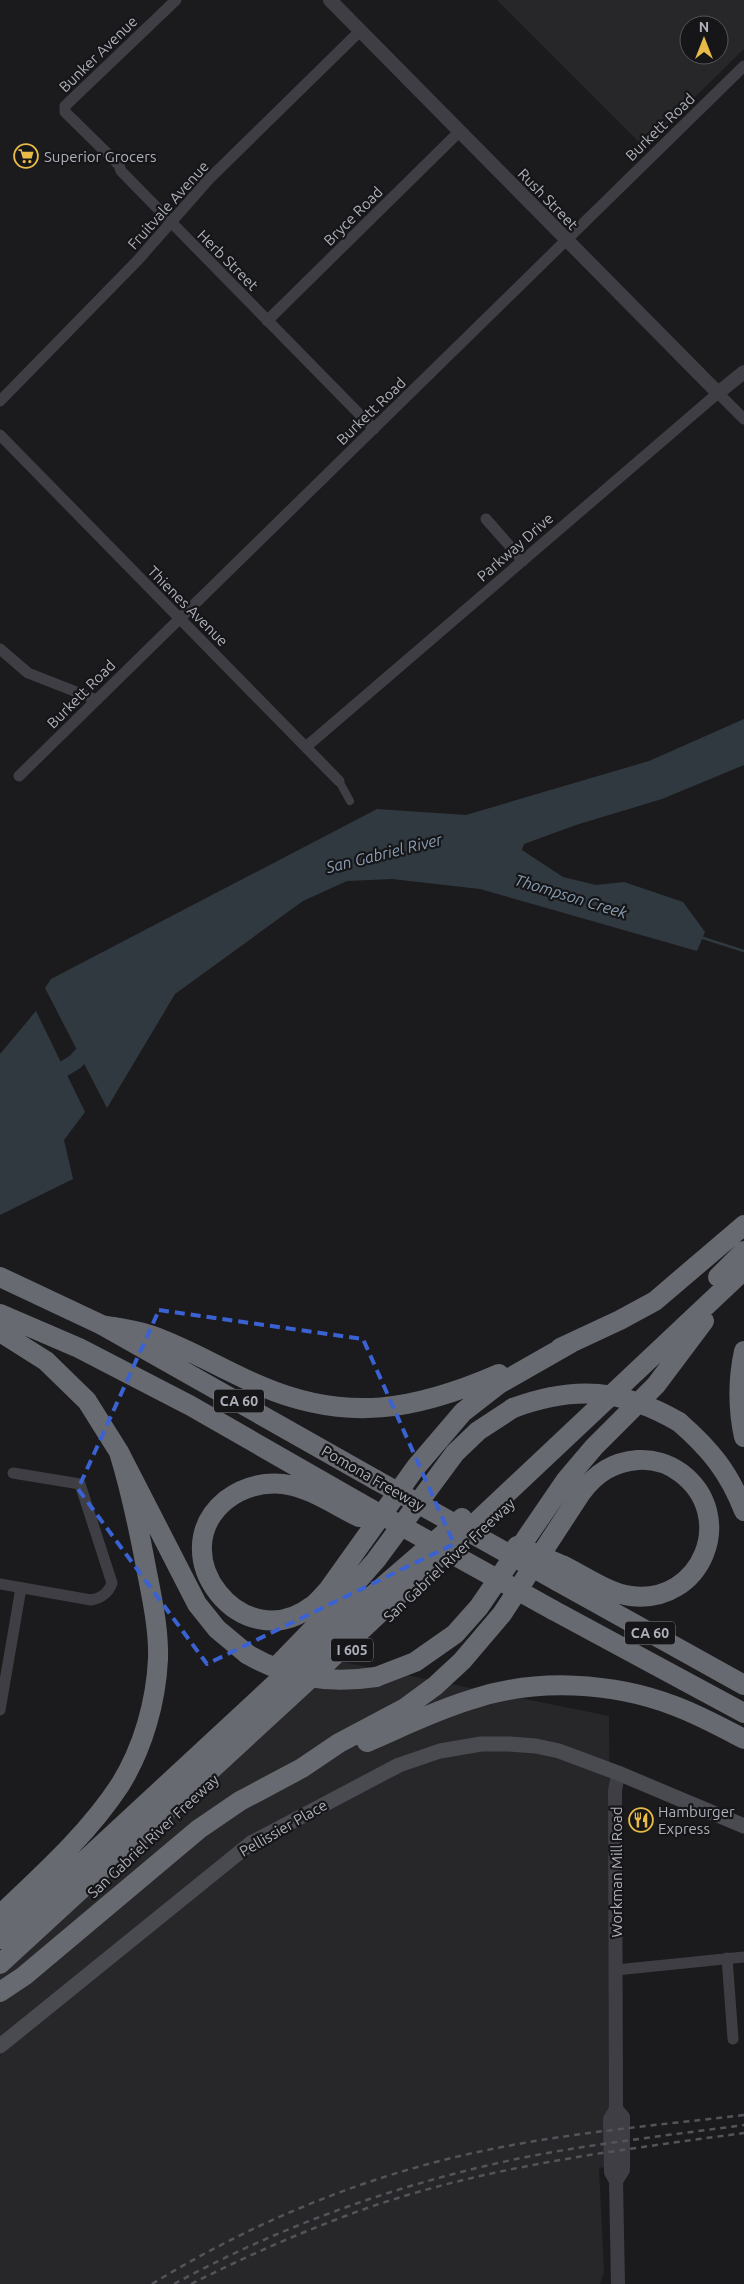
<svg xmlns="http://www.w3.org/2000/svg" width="744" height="2284" font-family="Ubuntu,sans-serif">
<rect width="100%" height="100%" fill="#1b1b1d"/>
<path fill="#27272a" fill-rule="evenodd" d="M497 0H744V49L644 147ZM689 25H719V55H689Z
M328 1659 609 1716 612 2166 599 2168 604 2272 600 2284H0V1959Z"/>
<path fill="#313940" d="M744 719V765L662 799 576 825 524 844 522 850 563 877 596 885 624 882 683 902 705 932 697 951 480 889 392 879 347 881 303 901 175 994 107 1108 45 988 51 979 377 809 466 815 649 761Z
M36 1011 85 1112 64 1140 73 1179 0 1215V1054Z"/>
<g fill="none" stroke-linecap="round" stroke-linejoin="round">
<path stroke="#313940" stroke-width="2.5" d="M700 937 744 951"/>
<path stroke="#313940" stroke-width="16" d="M47 1079 75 1062 95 1040"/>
<path stroke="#3e3e44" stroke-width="8" d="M339 781 350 801"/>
<path stroke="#3e3e44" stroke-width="11" d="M176 0 65 106V112L119 165 121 171 374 429
M267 321 459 132
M0 401 137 261 209 179 360 31
M0 435 339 781
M486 519 523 561
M0 649 28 673 97 700
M307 746 718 393 744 419
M19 776 744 66
M0 1584 91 1600C101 1598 108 1594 112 1583L80 1484 13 1473
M0 1710 21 1588
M727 1958 733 2039
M616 1970 744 1957"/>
<path stroke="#3e3e44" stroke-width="14" d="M330 0 718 393 744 372
M618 1773 615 1791 616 2109 610 2119 611 2172 616 2181 618 2284
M616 2181 623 2170V2117L616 2109"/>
<path stroke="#4a4b51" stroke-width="15" d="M0 2046 251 1843 399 1765 440 1751 481 1744H509L536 1746 559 1751 618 1773 744 1826"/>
<path stroke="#686a72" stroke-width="20" d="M0 1277 102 1325 376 1480
M718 1277 744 1251
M0 1314 79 1348 191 1406 360 1503
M102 1325C118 1328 135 1330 150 1335 186 1347 225 1371 261 1386 347 1423 416 1410 499 1374
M0 1332 46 1361 87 1401 119 1452 197 1604 217 1629 247 1654
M560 1348 620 1320 655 1301 744 1225
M744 1351C738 1379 738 1409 744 1437
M679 1422C710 1449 729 1472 744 1511
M359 1517C336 1506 309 1487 283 1484 261 1482 243 1487 226 1500 160 1554 243 1659 312 1606 318 1602 323 1595 328 1590L416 1467 463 1412 499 1384 571 1343
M557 1581 744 1685
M553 1610 744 1713
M278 1665 341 1600 376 1560 455 1453 478 1431 513 1408
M376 1677 415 1662 455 1634 479 1607 566 1480 594 1447 656 1385 704 1321
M367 1742C402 1727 436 1710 473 1699 536 1678 613 1682 675 1706 699 1715 721 1727 744 1739
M0 1915C42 1875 88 1834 120 1785 143 1748 156 1702 158 1659 159 1627 151 1594 145 1562 138 1525 130 1488 119 1452
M0 1939 344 1620 462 1518
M0 1964 301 1687 744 1270
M0 1992 24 1976 199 1829 240 1801 302 1768 339 1743 405 1708 435 1686 462 1661 502 1614 581 1493C596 1473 613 1462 638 1460 653 1459 669 1464 681 1473 738 1516 702 1605 631 1596 608 1593 585 1576 564 1566"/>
<path stroke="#53545a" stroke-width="2.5" stroke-dasharray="6 5" stroke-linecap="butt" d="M152 2284C256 2220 372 2173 492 2149 575 2132 660 2125 744 2115
M174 2284C284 2224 404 2182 526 2157 598 2143 671 2135 744 2125
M191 2284C251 2254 312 2227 376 2205 495 2165 620 2150 744 2133"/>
<path stroke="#686a72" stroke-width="20" d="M513 1408C575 1385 622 1389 679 1422
M376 1480 557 1581
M360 1503 553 1610
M517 1546 564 1566
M247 1654C288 1678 329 1684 376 1677"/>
</g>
<path fill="none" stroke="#3a62d2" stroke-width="4" stroke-dasharray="10 6" stroke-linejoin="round" d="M159 1310 363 1339 454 1544 207 1664 78 1489Z"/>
<defs>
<g id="supermarket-ring" transform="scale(1.25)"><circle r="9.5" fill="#161618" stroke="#e8ba48" stroke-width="1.5"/><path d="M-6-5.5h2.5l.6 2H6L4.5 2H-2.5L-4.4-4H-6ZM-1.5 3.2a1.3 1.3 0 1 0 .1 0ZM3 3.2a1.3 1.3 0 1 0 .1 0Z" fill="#e8ba48"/></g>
<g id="restaurant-ring" transform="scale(1.25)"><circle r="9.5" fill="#161618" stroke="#e8ba48" stroke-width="1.5"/><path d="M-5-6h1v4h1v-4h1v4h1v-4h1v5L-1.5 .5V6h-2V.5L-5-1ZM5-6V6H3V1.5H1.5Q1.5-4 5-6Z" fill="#e8ba48"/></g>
</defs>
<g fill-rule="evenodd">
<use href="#supermarket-ring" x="26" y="156"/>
<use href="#restaurant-ring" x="641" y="1820"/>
</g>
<g text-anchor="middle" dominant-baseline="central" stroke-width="4.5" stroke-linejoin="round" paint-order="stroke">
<g fill="#161618" stroke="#80828a" stroke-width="1">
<rect x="214" y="1389.5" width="50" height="23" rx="4"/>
<rect x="625" y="1621.5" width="50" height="23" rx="4"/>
<rect x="331" y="1638.5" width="42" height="23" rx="4"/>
</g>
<g font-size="14" font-weight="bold" fill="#aeb1bb">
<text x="239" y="1401">CA 60</text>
<text x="650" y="1633">CA 60</text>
<text x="352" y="1650">I 605</text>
</g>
<g font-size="15" fill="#aeb1bb" stroke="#161618">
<text transform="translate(98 54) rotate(-44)">Bunker Avenue</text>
<text transform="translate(660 127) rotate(-44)">Burkett Road</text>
<text transform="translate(548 199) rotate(46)">Rush Street</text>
<text transform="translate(168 205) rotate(-48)">Fruitvale Avenue</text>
<text transform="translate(353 216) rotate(-45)">Bryce Road</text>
<text transform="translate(228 260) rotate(45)">Herb Street</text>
<text transform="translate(371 411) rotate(-44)">Burkett Road</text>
<text transform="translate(515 547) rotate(-41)">Parkway Drive</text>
<text transform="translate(188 606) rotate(45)">Thienes Avenue</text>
<text transform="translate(81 694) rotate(-45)">Burkett Road</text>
<text transform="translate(373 1478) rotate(30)">Pomona Freeway</text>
<text transform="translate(449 1560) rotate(-43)">San Gabriel River Freeway</text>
<text transform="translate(283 1828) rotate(-30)">Pellissier Place</text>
<text transform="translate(153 1836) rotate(-43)">San Gabriel River Freeway</text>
<text transform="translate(616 1872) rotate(-90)">Workman Mill Road</text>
</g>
<g font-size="15" fill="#aeb1bb" stroke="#161618" text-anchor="start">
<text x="44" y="156">Superior Grocers</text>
<text x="658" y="1811">Hamburger<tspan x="658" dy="17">Express</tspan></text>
</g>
<g font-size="16" font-style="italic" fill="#889db3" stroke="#161618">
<text transform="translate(384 853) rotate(-14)">San Gabriel River</text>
<text transform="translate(571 896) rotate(17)">Thompson Creek</text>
</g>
</g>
<g transform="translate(704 40)"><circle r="24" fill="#161618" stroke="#535459"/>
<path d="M0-4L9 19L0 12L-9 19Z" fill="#e8ba48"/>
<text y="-8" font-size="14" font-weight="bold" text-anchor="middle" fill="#aeb1bb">N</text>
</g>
</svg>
